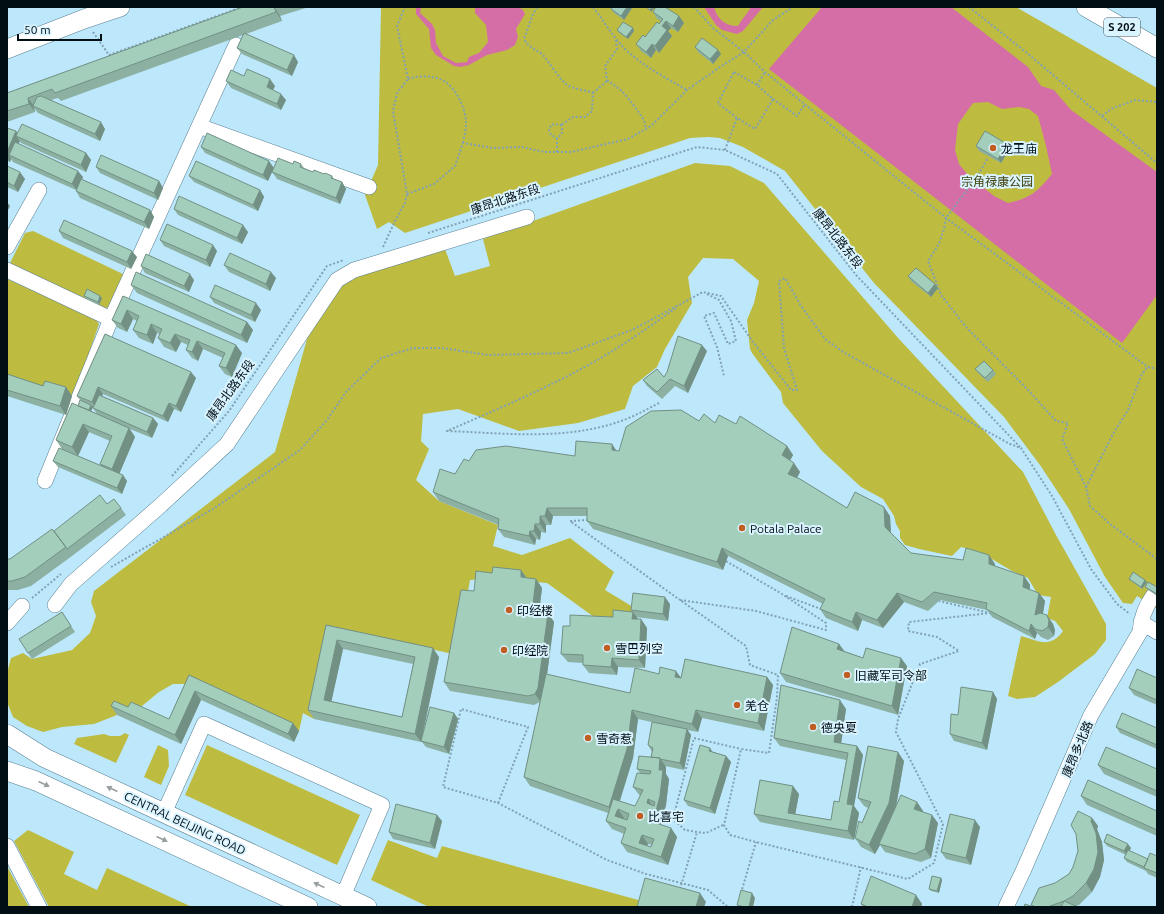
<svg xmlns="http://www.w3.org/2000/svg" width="1164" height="914" font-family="Ubuntu,'Noto Sans SC',sans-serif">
<rect width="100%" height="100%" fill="#bde8fc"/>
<path fill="#bebb41" d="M381 7H1016L1157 88V609L1137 596 1132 604 1123 603 1105 577 1069 509 1040 465 1004 417 874 283 785 171 743 147 720 138 708 137 690 138 405 233 389 222 377 229 365 195 378 165Z
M695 163 730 166 764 183 899 339 1023 472 1056 535 1106 624V640L1095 654 1058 682 1035 697 1017 699 1008 696 1021 636C1039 641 1050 649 1063 631L1055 621 1047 618 1051 597 1038 595 1028 578 1012 571 980 552 961 547 952 556 919 549 905 545 900 538V531L896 524 894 516 883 499 861 487 822 451 783 403 781 392 752 353 750 349 747 320 754 303 759 281 733 259 703 258 688 277 692 303 665 349 657 367 633 386 625 409 578 423 519 431 458 409 423 414 421 441 429 449 416 480 439 501 498 525 493 546 522 555 570 538 614 572 605 590 633 607 631 617H594L547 583 492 578 470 580 457 655 334 627 314 719 303 713 299 731 195 684H173L159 692 137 710H120L117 715 94 724 62 727 43 732 27 726 13 717 7 702V673L11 658 23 653 32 659 72 650 90 633 96 616 91 602 94 591 275 452 309 332 345 281 360 274 445 249 455 276 490 266 483 239Z
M33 231 125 275 112 305 104 309 12 267 10 263 25 233Z
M7 279 95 318 99 324 68 414 7 376Z
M125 733 129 735 116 763 74 744 77 738 104 734 110 736H120Z
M158 745 168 750 169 766 161 785 144 777Z
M207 745 360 815 337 865 185 795Z
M28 830 74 852 64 874 97 890 107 868 192 907H49L14 841Z
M388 840 437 858 442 846 642 901 641 907H429L371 880Z
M7 866 29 907H7Z"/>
<path fill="#d56ea6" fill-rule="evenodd" d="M416 7H421L420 13 432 24 435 30 436 43 443 56 456 63 467 62 469 57 479 53 488 42 486 25 475 13V7H518L523 10 525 14 516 29 518 37 515 45 507 50 487 55 469 65 460 67 454 66 436 55 431 48 429 29 416 14Z
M704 7H714C717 19 725 26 738 26 742 19 747 14 751 7H763L743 31 737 34 722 30 716 25Z
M822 7H951L1028 67 1041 86 1054 90 1071 110 1157 172V295L1122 343 769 69ZM988 102 1002 109 1019 107 1029 109 1038 116 1046 146 1052 174C1037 192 1031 198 1008 203L994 196 968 175 959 164 955 150 958 124 973 103Z"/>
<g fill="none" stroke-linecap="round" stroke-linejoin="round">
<g stroke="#577f91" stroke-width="16">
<path id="minor" d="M199 126 369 187
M7 247 39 190
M7 270 111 319
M45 481 111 319 236 45
M55 605 71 584 161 505 227 444 337 280 354 270 527 217
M1141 622 1157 632
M7 623 22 606
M164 813 204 724 382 805 343 896
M7 846 39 907
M1006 907 1024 869 1091 715 1140 632C1141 618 1145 607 1153 596"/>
</g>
<g stroke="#577f91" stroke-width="20">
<path id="major" d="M1086 7 1157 48
M7 49 84 19 120 7
M7 734 45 758 367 907
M7 771 36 781 308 907"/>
</g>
<path stroke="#81a2b2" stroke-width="2" stroke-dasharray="2 2" stroke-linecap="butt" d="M537 7 533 14 524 39C529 48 536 49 543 55 549 62 562 83 569 86 575 89 585 90 593 93L592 111 585 117H573L561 125
M593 7C604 21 613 37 625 49 643 66 666 78 687 90
M694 7 713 28 744 52 765 72 797 98 946 218 1148 367 1157 369
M969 7 1027 53 1157 163
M93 32 109 55 242 7
M616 40 617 49 605 66 607 80 622 91 632 103 644 120 646 129
M734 72 757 85 773 99 755 129 737 118 718 103Z
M408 79C419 75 437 75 447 83 458 92 466 110 466 124 466 130 464 137 463 143
M757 85 765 72
M593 93 607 81
M773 99 797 116 805 104
M1102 116 1111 109 1135 100 1157 102
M725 150 737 118
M557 152V138C563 134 563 131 561 125L555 124 551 125 549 130 551 135 557 138
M987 159 978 175 946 218 944 229 939 244 928 261 941 295 966 327 1030 392 1056 421 1068 423 1062 439 1086 487 1090 506 1110 524 1157 559
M407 194 434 184 455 166 463 143 493 148 522 147 544 152H571L628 139 651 126 687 90 717 69 744 52 773 20 793 7
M428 233 697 147 725 150 777 174 856 275 1020 447
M383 247 395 221 405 203 407 194 393 111 397 93 408 79 397 26 405 7
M707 294 719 300 731 321 736 341 728 344 714 313 704 316 717 347 724 376
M659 403C644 411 629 419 612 424 558 440 502 433 447 431 496 410 547 388 594 362 622 346 649 327 676 308
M172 476 229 411 327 266 344 260
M1086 487 1114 432 1128 410 1141 376 1147 367
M588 520 570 521 680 600
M726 561 782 594 826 623V630L756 611 680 600 746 646 750 665 778 675 777 697 769 753 741 749 724 825 730 835 756 842 908 879 934 863 943 824 896 732 898 719 920 664 959 651 937 637 908 631 909 622 990 613 939 601
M111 567 213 509 300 450 327 420 346 392 381 358 413 348H442L488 355 568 353 632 330 703 292 721 296 753 342 791 390H797L784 348 779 281 785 278 801 306 825 339 843 352 1010 444 1021 448 1052 496 1091 569 1117 604 1130 614
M786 596 821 609
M32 598 61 574
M498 803 528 727 461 709 443 787 498 803 607 860 646 874 708 890 728 907
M723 825 706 833 697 832 685 830 673 819 694 738 741 749
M680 889 697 832
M741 893 756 842
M852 907 861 867"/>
<use href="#minor" stroke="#fff" stroke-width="15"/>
<use href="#major" stroke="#fff" stroke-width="19"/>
</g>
<path fill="#8cb1a2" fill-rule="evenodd" d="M243 7H309L280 16 282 21 246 34 298 62 292 76 242 54 237 48 243 35 61 101 58 98 51 100 105 129 100 141 38 113 34 108 35 112 7 122V93Z
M632 8 624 20 614 13 611 9Z
M653 12 679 16 684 23 678 32 671 28 668 31 672 36 659 53 656 50 651 58 641 51 636 44 645 37 661 21 657 19Z
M633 28 634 31 628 39 619 33 617 30Z
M695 47 718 50 721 54 713 64 698 52Z
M244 76 275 86 273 90 286 100 281 110 231 88 226 81Z
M7 128 16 131 18 133 86 153 91 160 86 172 21 143 20 141 18 144 83 177 82 180 150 210 154 217 149 229 80 198 76 191V190L13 162 11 159 10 162 7 161Z
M1007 144 1010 148 1001 163 979 151 976 146Z
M201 147 269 161 268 181 205 153Z
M293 164H301L304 168 313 172 332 176 334 179 342 182 346 189 340 204 277 179 272 172Z
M7 166 25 179 18 192 7 187Z
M96 167 159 181 163 188 158 200 100 173Z
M189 176 260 190 264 197 258 211 194 182Z
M174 209 248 232 242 244 178 215Z
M59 231 137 257 131 269 63 238Z
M160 240 217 251 210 267 164 246Z
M224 265 276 278 270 291 229 272Z
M141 266 194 280 189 292 145 273Z
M908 276 935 284 938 288 931 297 911 281Z
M131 285 247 322 253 330 247 343 137 293Z
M84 296 102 298 99 305 85 298Z
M123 296 242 353 232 377 225 374 219 366 223 358 203 349 198 361 192 358 186 350 188 345 181 342 176 352 164 347 158 338 160 334 157 333 153 344 139 338 133 330 137 321 133 319 127 332 118 328 112 320Z
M210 297 261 310 255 322 214 303Z
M105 334 196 378 181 412 174 409 168 422 103 394 102 396 153 418 158 424 152 438 130 429 135 437 119 473 127 481 122 494 58 467 53 461 62 449 56 440 78 406 80 400 77 396ZM93 407H94L93 408 97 414 91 411ZM89 432 110 441 100 464 102 466 78 456Z
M707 351 688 393 675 386 662 399 647 386 643 380 664 377Z
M975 369 993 370 996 374 988 382 978 373Z
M7 372 9 375 43 386 66 387 72 396 66 415 7 396Z
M699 421 715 423 736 424 787 446 793 455 790 460 800 472 797 478 847 508 890 516 891 533 911 553 995 564V566L1024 576 1030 585V590L1039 593 1045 601 1043 614 1053 624 1055 630 1054 636 1048 640 1041 637 1037 633 1035 639 992 617 987 610 940 600 928 611 904 602 883 628 862 620 858 631 826 618 820 609 823 604 728 556 723 570 593 529 587 521V516H553L551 525H546V533L541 532 540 540 536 539 535 545 504 537 498 529 499 525 439 501 433 492 469 461 575 456 612 444 616 451H619Z
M107 504 121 508 126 515 72 556 31 586 18 590H7V559H10L54 531Z
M521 570 527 578 536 579 542 588 539 613H548L554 622 547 675 630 693 659 674 681 678 767 677 773 685 764 731 702 718 698 732 687 730 691 735 684 770 665 766 666 767V774L669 779 666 805 661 825 671 828 677 837 668 865 627 852 621 843 624 834 612 829 606 821 608 813 530 786 524 777 540 702 534 705 450 691 444 682 474 591 492 573ZM638 719 656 723 648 745 652 752 651 757 637 769 640 773 633 787 640 796 635 806 620 801 633 758ZM648 844 652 845 651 847 647 846Z
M1129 579 1147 582 1142 589 1131 581Z
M1145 587H1157V596L1147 589Z
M670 604 668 621 636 617 638 619H641L647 628 645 668 618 667 617 675 589 673 583 665V663L568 662 561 654 570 626 613 617 632 612 631 610Z
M62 612 75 632 32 659 28 653Z
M326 625 439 657 421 742 314 719 308 710ZM343 649 413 664 402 717 331 701Z
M839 644 844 651 863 658 907 666 898 715 786 682 780 673Z
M189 675 299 731 294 742 201 700 181 744 117 715 111 706 128 707 169 719Z
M1157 678V705L1134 695 1129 688Z
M993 692 997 699 987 750 954 741 950 734Z
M846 709 841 744 857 746 863 755 854 806 859 813 854 840 760 822 754 814 799 794 795 814 831 820 839 802 846 760 780 746 774 738Z
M454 713 458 719 449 754 426 747 421 741Z
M1116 727 1157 728V749L1120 733Z
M713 752 726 756 731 762 715 814 688 806 684 800Z
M904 761 896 807 917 802 923 811 922 812 938 823 931 858 921 862 885 852 880 845 875 854 861 847 855 838 868 808 864 806 858 798Z
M1098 765 1157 769V797L1104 774Z
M1081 796 1157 811V836L1087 805Z
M437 815 442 821 435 849 393 839 389 832Z
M1092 818 1098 826 1097 829 1102 842 1104 860 1100 877 1092 892 1079 905 1076 906 1078 907H1033L1031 905 1055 883 1069 874 1073 867Z
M980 827 971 865 946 859 941 852Z
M1104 842 1131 848 1129 851 1148 859 1157 856V878L1148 874 1146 871 1127 862 1124 858 1126 855 1107 846Z
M941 878 942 880 939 893 931 891 929 889Z
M916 895 922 904 921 907H863L861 904Z"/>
<path fill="#729084" d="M274 7 280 16 282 21 276 12Z
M627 7H631L632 8 624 20 621 16Z
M652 7H655L651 12 650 10Z
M679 16 684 23 678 32 673 26Z
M666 21 671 28 668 31 672 36 659 53 655 46 662 26Z
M633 28 634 31 628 39 626 37Z
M652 44 656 50 651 58 646 52Z
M718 50 721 54 713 64 710 59Z
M294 55 298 62 292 76 287 70Z
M270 79 275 86 271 94 267 87Z
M281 94 286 100 281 110 277 104Z
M28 98 34 106H33L34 108 35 112 29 104Z
M101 122 105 129 100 141 95 134Z
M16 131 21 138 16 136 20 141 12 157 9 155 11 159 10 162 7 158V152Z
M1007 144 1010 148 1001 163 998 159Z
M86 153 91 160 86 172 81 165Z
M269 161 274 168 268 181 263 175Z
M78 171 83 177 77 190 72 184Z
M20 172 25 179 18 192 14 186Z
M159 181 163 188 158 200 154 193Z
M342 182 346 189 340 204 336 198Z
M260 190 264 197 258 211 253 205Z
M7 202 10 206 7 212Z
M150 210 154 217 149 229 144 222Z
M243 225 248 232 242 244 237 238Z
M213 245 217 251 210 267 206 260Z
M132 251 137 257 131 269 127 262Z
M271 272 276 278 270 291 266 284Z
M190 274 194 280 189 292 184 286Z
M935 284 938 288 931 297 928 293Z
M100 296 102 298 99 305 98 302Z
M256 303 261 310 255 322 251 315Z
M127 310 133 319 127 332 121 324Z
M247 322 253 330 247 343 241 335Z
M151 324 157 333 153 344 147 335Z
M175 334 181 342 176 352 170 343Z
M197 341 203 349 198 361 192 352Z
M236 345 242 353 232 377 226 368Z
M702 345 707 351 688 393 684 386Z
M191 372 196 378 181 412 176 406Z
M66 387 72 396 66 415 60 406Z
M98 387 103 394 96 408 92 402Z
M169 403 174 409 168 422 163 416Z
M91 405 93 407 89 416 87 414Z
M153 418 158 424 152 438 147 432Z
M83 424 89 432 78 456 72 447Z
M129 428 135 437 118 477 112 469Z
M612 444 618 453 612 450Z
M787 446 793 455 788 464 782 455Z
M794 463 800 472 794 483 788 474Z
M123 475 127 481 122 494 117 488Z
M884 507 890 516 891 535 885 527Z
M547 508 553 516 551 525 545 516Z
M540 516 546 525V533L540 524Z
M535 524 541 532 540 540 534 531Z
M530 531 536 539 535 545 529 536Z
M722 548 728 556 723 570 717 562Z
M989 555 995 564V573L989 564Z
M521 570 527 579 521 577Z
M1024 576 1030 585 1029 596 1023 587Z
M536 579 542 588 538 621 532 612Z
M1145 580 1147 582 1142 589 1141 587Z
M897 593 904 602 883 628 877 620Z
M1039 593 1045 601 1041 624 1035 615Z
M665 597 670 604 668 621 663 614Z
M633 612 639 620 632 619Z
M856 612 862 620 858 631 852 622Z
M548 613 554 622 544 697 541 702 535 694Z
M1047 615 1053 624 1055 630 1054 636 1048 627Z
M641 619 647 628 645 668 639 660Z
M1031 624 1037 633 1035 639 1029 631Z
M337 640 343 649 330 708 324 700Z
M839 644 845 652 837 649Z
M433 648 439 657 421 742 415 734Z
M612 658 618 667 617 675 611 667Z
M901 658 907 666 898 715 892 706Z
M676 671 682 679 675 677Z
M767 677 773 685 764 731 758 723Z
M195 691 201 700 181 744 175 735Z
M993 692 997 699 987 750 982 743Z
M840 700 846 709 840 751 834 742Z
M632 710 638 719 633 758 615 816 609 807Z
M696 710 702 718 698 732 692 724Z
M454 713 458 719 449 754 444 747Z
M293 723 299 731 294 742 288 734Z
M687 729 691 735 684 770 680 763Z
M857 746 863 755 854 806 859 813 854 840 848 831 847 804Z
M710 748 714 754 709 751Z
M898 752 904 761 895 812 879 844 880 845 875 854 869 845Z
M726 756 731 762 715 814 710 808Z
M660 758 666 767V774L669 779 666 805 659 831 653 822 659 770Z
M793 786 799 794 794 821 788 813Z
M648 799 654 808 647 803Z
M917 802 923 811 920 818 914 809Z
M618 809 624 818 621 824 615 816Z
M437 815 442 821 435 849 430 843Z
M932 815 938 823 931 858 925 849Z
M1092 818 1098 826 1097 829 1102 842 1104 860 1100 877 1092 892 1086 883 1091 821Z
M975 820 980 827 971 865 966 858Z
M671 828 677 837 668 865 661 857Z
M642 835 648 844 645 851 639 843Z
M1128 844 1131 848 1127 855 1124 851Z
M941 878 942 880 939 893 937 891Z
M700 893 706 902 704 907H696Z
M752 893 755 898 753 907H749Z
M916 895 922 904 921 907H912Z"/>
<path fill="#a3cebc" stroke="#729084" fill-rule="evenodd" d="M243 7H275H274L276 12 55 93 52 89 28 98 29 104 7 111V93Z
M612 7H627L621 16 611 9Z
M646 7H652L650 10Z
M656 7H665L679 16 673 26 666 21 662 26 667 30 655 46 652 44 646 52 636 44 643 35 645 37 657 22 659 24 663 19 653 12Z
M623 22 633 28 626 37 617 30Z
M244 33 294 55 287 70 237 48Z
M702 38 718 50 710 59 695 47Z
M247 69 270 79 267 87 281 94 277 104 226 81 231 70 244 76Z
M41 96 101 122 95 134 33 106 37 97Z
M22 124 86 153 81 165 16 136Z
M7 128 16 131 7 152Z
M985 131 1007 144 998 159 976 146Z
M207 133 269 161 263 175 201 147Z
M15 142 78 171 72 184 9 155Z
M101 155 159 181 154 193 96 167Z
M278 158 293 164 294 161 301 164 300 167 313 172 314 170 324 174 325 173 332 176 331 178 342 182 336 198 272 172Z
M196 161 260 190 253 205 189 176Z
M7 166 20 172 14 186 7 182Z
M81 179 150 210 144 222 76 191Z
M179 196 243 225 237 238 174 209Z
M64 220 132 251 127 262 59 231Z
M167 224 213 245 206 260 160 240Z
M230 253 271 272 266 284 224 265Z
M146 254 190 274 184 286 141 266Z
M916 268 935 284 928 293 908 276Z
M136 272 247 322 241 335 131 285Z
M215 285 256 303 251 315 210 297Z
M87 289 100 296 98 302 84 296Z
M123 296 236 345 226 368 219 366 225 353 197 341 192 352 186 350 190 340 175 334 170 343 158 338 162 329 151 324 147 335 133 330 139 316 127 310 121 324 112 320Z
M105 334 191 372 176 406 169 403 163 416 98 387 92 402 77 396Z
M678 336 702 345 684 386 670 379 657 392 643 380 657 369 664 377 667 372Z
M984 361 993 370 985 378 975 369Z
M7 374 43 386 45 381 66 387 60 406 7 390Z
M99 395 153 418 147 432 93 408Z
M80 400 91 405 89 410 78 406Z
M72 403 129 428 112 469 100 464 112 436 83 424 72 447 56 440Z
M681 410 699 421 704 414 715 423 719 415 736 424 740 416 787 446 782 455 794 463 788 474 800 479 847 508 855 492 884 507 885 527 911 553 963 560 966 548 989 555V564L1024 576 1023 587 1039 593 1035 615 1040 613 1047 615 1049 621 1048 627 1042 631 1035 629 1031 624 1029 631 986 609 987 603 934 592 922 602 897 593 877 620 856 612 852 622 820 609 825 599 722 548 717 562 587 521V508H547L545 516H540V524H535L534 531H530L529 536 498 529 499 519 433 492 440 469 455 474 464 459 469 461 476 450 506 446 575 456 576 441 612 444V450L619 451 626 427 651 411Z
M59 448 123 475 117 488 53 461Z
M100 495 107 504 114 499 121 508 67 549 54 531Z
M52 529 66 547 25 577 12 581H7V559H10Z
M493 567 521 570V577L536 579 532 612 548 613 538 688 535 694 528 696 444 682 461 590 474 591 476 571 492 573Z
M1133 572 1145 580 1141 587 1129 579Z
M1148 582 1157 587V594L1145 587Z
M633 593 665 597 663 614 631 610Z
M613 610 633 612 632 619H641L639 660 612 658 611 667 583 665V655L561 654 563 626H570V615L613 617Z
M62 612 71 626 28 653 19 639Z
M326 625 433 648 415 734 308 710ZM337 640 415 657 402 717 324 700Z
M792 627 839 644 837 649 863 658 866 648 901 658 892 706 780 673Z
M685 659 767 677 758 723 696 710 692 724 632 710 627 749 609 807 524 777 546 674 630 693 635 668 659 674 660 667 676 671 675 677 681 678Z
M1137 669 1157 678V700L1129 688Z
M189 675 293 723 288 734 195 691 175 735 111 706 114 701 128 707 131 702 169 719Z
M781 685 840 700 834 742 857 746 847 804 853 805 848 831 754 814 760 780 793 786 788 813 831 820 834 801 839 802 848 753 774 738Z
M961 687 993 692 982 743 950 734 951 714 958 715Z
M430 707 454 713 444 747 421 741Z
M1122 713 1157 728V745L1116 727Z
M652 722 687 729 680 763 660 759V758L651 757 653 748 648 745Z
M700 745 710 748 709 751 726 756 710 808 684 800Z
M868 746 898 752 889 803 869 845 855 838 859 821 862 823 871 802 858 798Z
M1106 747 1157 769V791L1098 765Z
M639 756 660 758 659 770H663L660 796 653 822 671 828 661 857 621 843 626 828 606 821 613 799 635 806 643 790 633 787 637 773 650 774 651 771 637 769ZM648 799 655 802 654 806 647 803ZM618 809 629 814 627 820 615 816ZM642 835 654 839 651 847 639 843Z
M1088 780 1157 811V830L1081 796Z
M901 795 917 802 914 809 932 815 925 849 915 854 879 844Z
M396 804 437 815 430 843 389 832Z
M1078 811 1092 818 1091 821 1096 833 1098 852 1094 869 1086 883 1073 896 1064 901 1078 907H1061L1064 901 1050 906 1049 907H1036L1031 905 1039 888 1055 883 1069 874 1073 867 1078 851 1076 834 1071 825Z
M950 814 975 820 966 858 941 852Z
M1107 834 1128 844 1124 851 1104 842Z
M1128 850 1148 859 1144 867 1124 858Z
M1150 853 1157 856V873L1144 868Z
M871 876 916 895 912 907H868L861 904Z
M932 876 941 878 937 891 929 889Z
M645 878 700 893 696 907H637Z
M741 890 752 893 749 907H744L737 905Z
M1025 904 1033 907H1024Z"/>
<defs><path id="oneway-solid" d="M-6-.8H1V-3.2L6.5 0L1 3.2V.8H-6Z"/></defs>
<g fill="#999fa1">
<use href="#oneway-solid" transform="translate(44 784) rotate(25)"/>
<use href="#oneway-solid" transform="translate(112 789) rotate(-155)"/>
<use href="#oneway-solid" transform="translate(162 839) rotate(25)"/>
<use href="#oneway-solid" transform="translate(319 885) rotate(-155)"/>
</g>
<g fill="#c05e22" stroke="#d9f3ff" stroke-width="1.5">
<circle cx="993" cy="148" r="4"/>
<circle cx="742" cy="528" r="4"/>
<circle cx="509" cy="610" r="4"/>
<circle cx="607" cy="648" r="4"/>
<circle cx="504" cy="650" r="4"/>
<circle cx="847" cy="675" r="4"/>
<circle cx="737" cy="705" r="4"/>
<circle cx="813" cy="727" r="4"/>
<circle cx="588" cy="738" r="4"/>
<circle cx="640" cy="816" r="4"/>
</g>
<g text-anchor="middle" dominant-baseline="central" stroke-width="4" stroke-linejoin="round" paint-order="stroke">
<rect fill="#d9f3ff" stroke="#42535a" stroke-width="1" x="1104" y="18" width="36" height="18" rx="3"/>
<g font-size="11" font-weight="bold" fill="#010e14">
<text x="1122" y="27">S 202</text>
</g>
<g font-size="12" fill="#010e14" stroke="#d9f3ff" text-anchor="start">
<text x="1001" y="148">龙王庙</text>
<text x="750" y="528">Potala Palace</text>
<text x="517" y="610">印经楼</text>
<text x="615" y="648">雪巴列空</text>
<text x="512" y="650">印经院</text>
<text x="855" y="675">旧藏军司令部</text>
<text x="745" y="705">羌仓</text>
<text x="821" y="727">德央夏</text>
<text x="596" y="738">雪奇惹</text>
<text x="648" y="816">比喜宅</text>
</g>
<g font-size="12" fill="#41400c" stroke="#d9f3ff">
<text x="997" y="181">宗角禄康公园</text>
</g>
<g font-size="12" fill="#010e14" stroke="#d9f3ff">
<text transform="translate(505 199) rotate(-18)">康昂北路东段</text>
<text transform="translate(838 238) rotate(52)">康昂北路东段</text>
<text transform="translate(230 390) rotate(-54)">康昂北路东段</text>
<text transform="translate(1077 749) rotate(-67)">康昂多北路</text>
<text transform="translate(185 823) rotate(25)">CENTRAL BEIJING ROAD</text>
</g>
</g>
<rect width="1164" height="914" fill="none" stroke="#010e14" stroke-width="16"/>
<path d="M18 34v6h83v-6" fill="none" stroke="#010e14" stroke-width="2"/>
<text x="24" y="34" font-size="12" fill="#010e14" stroke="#d9f3ff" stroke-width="3" paint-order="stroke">50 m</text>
</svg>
